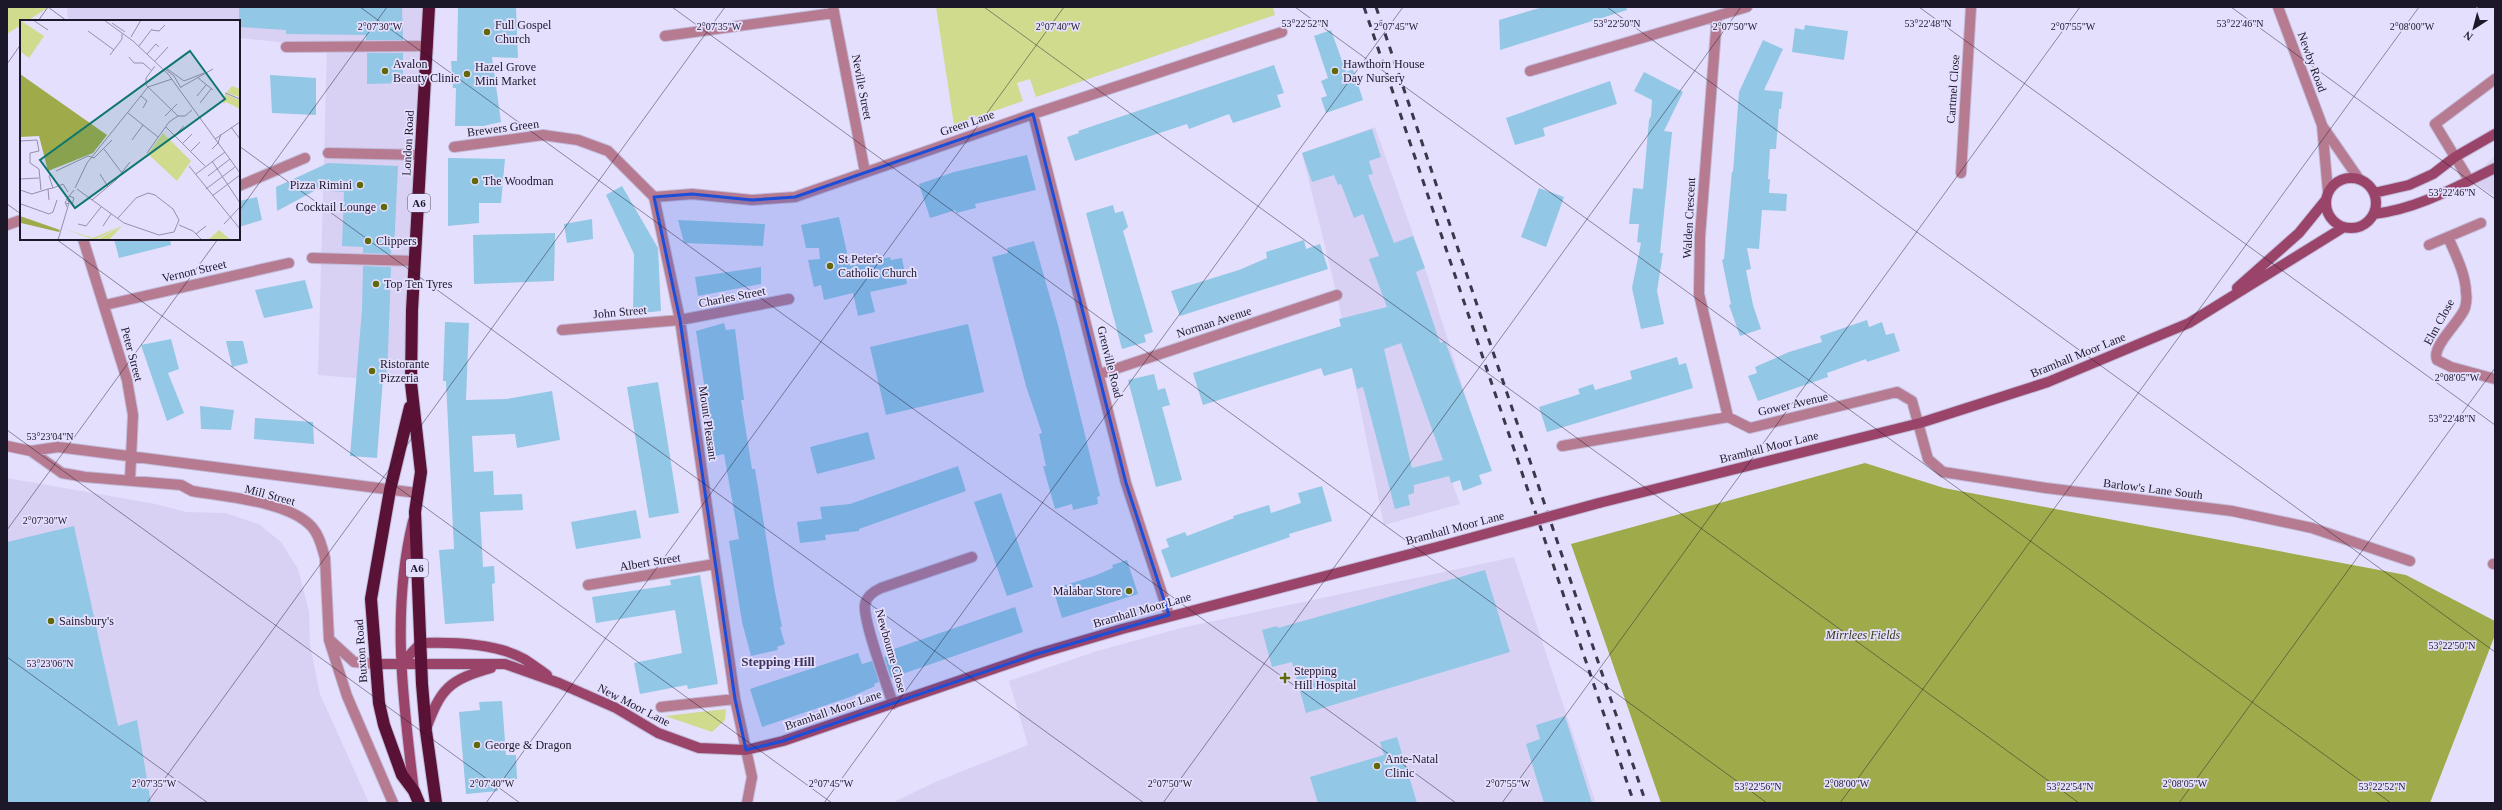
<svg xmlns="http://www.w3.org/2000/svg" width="2502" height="810" font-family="Georgia,serif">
<rect width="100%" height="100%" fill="#e5dffe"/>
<path fill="#d9d1f4" d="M67 7H422L426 73 411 383 318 375 327 47 239 38V21H82L68 20Z
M1375 127 1425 268 1487 463 1450 476 1460 504 1384 525 1337 295 1302 153Z
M2495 156V196L2469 180Z
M7 478 156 504 186 512 225 513 259 524 281 542 298 569 309 611 310 645 320 694 369 803H7Z
M1514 557 1596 803H892L935 782 1028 745 1009 681 1097 651 1181 628Z"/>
<path fill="#d0db8e" d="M7 7H49L27 21H21V25L7 34Z
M936 7H1273L1275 15 1036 97 1030 79 1017 83 1023 101 954 125Z
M726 709 725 720 712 732 665 716Z"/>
<path fill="#9faa4b" d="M1865 463 1944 488 2406 575 2495 621V635L2430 803H1661L1571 544Z"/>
<path fill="#92c7e5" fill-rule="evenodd" d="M239 7H402L403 40H366V35L286 34V30L239 27Z
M458 7H516L518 58 492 57 501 122 483 126H455L456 88H453L451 61H457Z
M1543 7H1626L1627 10 1500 50 1499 20Z
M1805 25 1848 31 1844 60 1792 52 1795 28 1804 30Z
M1331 30 1346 72 1353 69 1363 100 1326 113 1321 98 1327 96 1321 81 1328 78 1314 36Z
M1763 40 1783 49 1764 90 1783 92 1781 109H1779L1776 149H1770L1768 179H1770L1769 193 1787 194 1786 211 1762 210 1759 249 1747 248 1751 269 1746 270 1753 305 1761 329 1740 336 1729 305 1731 304 1722 260 1724 259 1732 171 1733 172 1739 92Z
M367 53H403V83L367 84Z
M1274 65 1284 93 1277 95 1281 107 1233 123 1229 114 1189 129 1187 124 1075 161 1067 137 1079 133 1078 131Z
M1644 72 1683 92 1664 131 1672 132 1660 253H1663L1657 291 1664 324 1641 329 1632 288 1641 243 1637 242 1639 224H1629L1633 188 1643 189 1649 120 1651 116 1652 100 1634 91Z
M270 75 316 78V115L272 113Z
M1610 81 1617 104 1543 128 1545 136 1515 145 1506 118Z
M1372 129 1381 157 1369 161 1373 174 1368 175 1394 243 1413 236 1425 268 1416 272 1432 319 1440 343 1445 341 1492 471 1479 475 1482 484 1463 491 1460 480 1451 483 1449 476 1414 485V493L1408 495 1410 505 1395 509 1363 387 1357 389 1352 368 1324 376 1321 368 1203 405 1193 373 1341 326 1339 319 1387 307 1369 259 1379 256 1363 214 1354 218 1341 184 1338 185 1334 175 1312 182 1302 153ZM1401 343 1443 460 1412 468 1384 349Z
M1027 155 1036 190 975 204 976 208 956 213V210L930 218 919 184 954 172Z
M448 158 505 159 501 203H479V223L448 226Z
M328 163 398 166 394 249H391V254L363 253V247L342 246 344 192 316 190 277 211 276 187Z
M622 186 658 248 661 311 633 314 634 254 606 195Z
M1539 188 1564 197 1546 247 1521 237Z
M257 197 262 220 239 227V201Z
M1113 205 1115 213 1123 211 1128 227 1123 231 1153 332 1144 335 1146 342 1122 349 1086 213Z
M839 217 850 266 890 257 891 260 902 258 907 284 870 292 875 312 858 316 853 293 824 300 821 285 814 287 808 260 820 259 819 248H806L801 225Z
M592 219 593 239 567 243 564 224Z
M678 220 765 224 763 246 684 243Z
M555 233 554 281 474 284 473 235Z
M114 239H170L171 245 119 258Z
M1304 240 1306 249 1320 244 1328 269 1180 316 1171 291 1239 270 1267 258 1266 252Z
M1034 241 1058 325 1100 496 1097 497 1098 504 1073 510 1072 504 1055 509 1043 466H1046L1039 434 1042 433 1026 386 992 257 1008 253 1007 248Z
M363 266 391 267 388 353 386 379 383 378 377 458 350 456 362 309Z
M761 267V284L698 296 695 277Z
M305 280 313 308 264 318 255 290Z
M1867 320 1869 327 1882 322 1886 335 1894 333 1900 351 1867 362 1866 359 1827 373 1828 377 1758 401 1748 376 1757 373 1755 367 1789 352 1822 342 1820 336Z
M445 322 469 323 466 400 507 399 552 391 560 440 517 448 515 434 472 436 474 472 493 471 494 495 522 494 523 510 480 512 483 567 494 566 495 583 492 584 494 621 445 624 439 550 454 549 446 381H443Z
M724 323 726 330 735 329 744 400H741L752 469H755L775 592 782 627H780L785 644 777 647 778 650 751 656 742 622 729 541 739 539 724 454 715 456 696 331Z
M968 324 984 392 886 415 870 347Z
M171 339 179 369 168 373 184 413 167 421 141 345Z
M226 341H243L248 363 232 367Z
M1677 357 1679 365 1686 363 1693 388 1547 432 1539 407 1580 394 1578 389 1593 384 1595 390 1632 379 1630 371Z
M1154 374 1158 390 1165 388 1170 405 1162 407 1182 480 1156 487 1128 380Z
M658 382 679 513 649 518 627 387Z
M200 406 234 410 231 430 201 429Z
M255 418 313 422 314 444 254 439Z
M868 432 875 459 817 474 810 447Z
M958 466 966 491 859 529V531L825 535 826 540 800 543 797 522 822 519 820 507 850 504Z
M1322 486 1332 521 1289 534 1290 537 1171 578 1161 550 1169 547 1166 539 1185 532 1187 536 1234 518 1233 516 1269 505 1271 513 1301 503 1298 493Z
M1001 493 1033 587 1007 596 974 502Z
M636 510 641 538 576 549 571 522Z
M74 526 118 726 137 720 151 803H7V542Z
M1127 560 1138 594 1062 618 1053 589 1094 576 1113 568 1112 565Z
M1485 570 1510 652 1306 713 1292 662 1272 667 1262 630 1277 626 1278 628Z
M700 575 718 684 688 689 687 685 640 694 634 663 682 653 675 610 596 623 592 597 671 585 670 580Z
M1015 607 1023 632 891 678 884 657 892 655 891 650Z
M858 653 862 664 872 661 879 682 874 684 875 686 853 696 762 727 750 689Z
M502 701 506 755H516L517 779 497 780 498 791 466 794 459 712 480 710 479 702Z
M1565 716 1592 803H1544L1526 744 1540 739 1536 725Z
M1397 737 1417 803H1318L1310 777 1384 755 1380 742Z"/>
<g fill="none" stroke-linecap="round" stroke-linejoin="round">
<g stroke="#c1bbd8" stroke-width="12">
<path id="street" d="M833 7 865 172
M2278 7 2322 125 2328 192
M1717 17 1700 236 1699 294 1728 417
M665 36 834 13
M286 47 428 46
M1530 71 1747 7
M1033 114 1126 483 1169 615
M2323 127 2359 179
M454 147 543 135 578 140 608 151 654 197 680 320 735 699 752 777 747 803
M328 153 421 155
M1961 173 1971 7
M2469 180 2435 124 2495 79
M239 186 305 158
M654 197 692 194 752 200 795 197 1033 114 1282 32
M7 225 21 220
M2448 237C2455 254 2466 274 2466 293 2467 297 2466 304 2465 308 2460 322 2431 346 2437 360L2451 367 2495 379
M83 239 127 380 133 415 130 480
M2429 245 2481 223
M312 258 415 261
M105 305 289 263
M562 330 680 320 789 299
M1100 374 1337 295
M7 446 31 451 58 447 417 493
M1562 446 1728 417 1750 428 1897 392 1912 401 1928 459 1943 472 2046 488 2232 511 2312 528 2410 561
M31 451 62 473 85 477 181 485 192 491C225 497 289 501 312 527 320 536 322 548 325 558L329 640 347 696 393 803
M2493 564H2495
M588 585 715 564
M331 641 354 662 376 664
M893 704C887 685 863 621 865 605 866 597 874 591 881 588L972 557
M661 707 735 699"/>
</g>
<g stroke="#c1bbd8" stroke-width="12">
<path id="secondary" d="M2326 203a25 25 0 1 1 50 0a25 25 0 1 1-50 0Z
M2374 193 2409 185 2433 174 2455 157 2495 134
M2374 214C2417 209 2456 187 2495 168
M2237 288 2299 233 2325 201
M1599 503 1920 423 2048 382 2189 323 2344 227
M413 521C391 610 403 702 414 791
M376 664H505L559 683 616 708 658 733 699 748 746 750 783 741 1037 654 1122 629 1441 546
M401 664 421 643C452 642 496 643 524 659 532 664 540 670 547 675
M426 729C441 688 449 680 491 668"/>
</g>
<g stroke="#c1bbd8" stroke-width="14">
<path id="highway" d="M429 7 412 310 411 383 421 472 415 512 422 684 426 731 436 803
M410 407 390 490 371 599 379 703 384 725 402 775 414 791 419 803"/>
</g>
<use href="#street" stroke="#b67a91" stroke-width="10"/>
<use href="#secondary" stroke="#9a446a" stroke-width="10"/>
<use href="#highway" stroke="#591235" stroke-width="12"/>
<path stroke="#3c374b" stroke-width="3" stroke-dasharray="7 7" stroke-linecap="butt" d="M1364 7 1634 803
M1376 7 1646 803"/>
<g stroke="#c1bbd8" stroke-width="12" stroke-linecap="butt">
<path id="secondary-bridge" d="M1441 546 1599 503"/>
</g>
<use href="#secondary-bridge" stroke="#9a446a" stroke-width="10"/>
</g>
<path fill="#1d4ed8" fill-opacity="0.2" stroke="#1d4ed8" stroke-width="3" stroke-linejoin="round" d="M1033 114 1126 483 1169 615 1037 654 783 741 746 750 735 699 680 320 654 197 692 194 752 200 795 197Z"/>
<path fill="none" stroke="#1c1729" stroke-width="1" stroke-opacity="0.45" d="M48 7 67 21M360 7 1456 803M672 7 1767 803M984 7 2079 803M1295 7 2391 803M1607 7 2495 652M1919 7 2495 425M2231 7 2495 199M38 21 48 7M7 64 21 44M239 146 1144 803M7 204 21 214M239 211 387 7M56 239 832 803M7 430 520 803M7 530 218 239M7 657 208 803M147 803 725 7M486 803 1064 7M824 803 1403 7M1163 803 1741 7M1502 803 2080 7M1840 803 2419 7M2179 803 2495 368"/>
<g fill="#606809" stroke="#e5dffe" stroke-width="1.5">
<circle cx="487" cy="32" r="4"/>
<circle cx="385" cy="71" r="4"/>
<circle cx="1335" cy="71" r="4"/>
<circle cx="467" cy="74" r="4"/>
<circle cx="475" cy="181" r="4"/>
<circle cx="360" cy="185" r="4"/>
<circle cx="384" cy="207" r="4"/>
<circle cx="368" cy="241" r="4"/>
<circle cx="830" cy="266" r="4"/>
<circle cx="376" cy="284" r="4"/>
<circle cx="372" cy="371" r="4"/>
<circle cx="1129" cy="591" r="4"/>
<circle cx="51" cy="621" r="4"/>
<path d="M1283 672h4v4h4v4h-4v4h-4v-4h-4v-4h4z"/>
<circle cx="477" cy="745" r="4"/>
<circle cx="1377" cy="766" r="4"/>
</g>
<g text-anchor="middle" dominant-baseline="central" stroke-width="3.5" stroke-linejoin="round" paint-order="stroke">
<g fill="#e5dffe" stroke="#585369" stroke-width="1">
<rect x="408" y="194" width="22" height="18" rx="3"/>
<rect x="406" y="559" width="22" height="18" rx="3"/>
</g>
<g font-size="11" font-weight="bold" fill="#1c1729">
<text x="419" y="203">A6</text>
<text x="417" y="568">A6</text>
</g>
<g font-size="12" fill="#1c1729" stroke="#e5dffe" text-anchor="start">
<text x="495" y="25">Full Gospel<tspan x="495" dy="14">Church</tspan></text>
<text x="393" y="64">Avalon<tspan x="393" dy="14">Beauty Clinic</tspan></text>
<text x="1343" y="64">Hawthorn House<tspan x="1343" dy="14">Day Nursery</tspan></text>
<text x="475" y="67">Hazel Grove<tspan x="475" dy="14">Mini Market</tspan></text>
<text x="483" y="181">The Woodman</text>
<text x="352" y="185" text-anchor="end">Pizza Rimini</text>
<text x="376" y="207" text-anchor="end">Cocktail Lounge</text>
<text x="376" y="241">Clippers</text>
<text x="838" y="259">St Peter's<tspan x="838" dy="14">Catholic Church</tspan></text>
<text x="384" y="284">Top Ten Tyres</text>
<text x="380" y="364">Ristorante<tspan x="380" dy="14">Pizzeria</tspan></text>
<text x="1121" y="591" text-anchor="end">Malabar Store</text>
<text x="59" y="621">Sainsbury's</text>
<text x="1294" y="671">Stepping<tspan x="1294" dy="14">Hill Hospital</tspan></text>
<text x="485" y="745">George &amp; Dragon</text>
<text x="1385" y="759">Ante-Natal<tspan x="1385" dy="14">Clinic</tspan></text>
</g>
<g font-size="12" fill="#1c1729" stroke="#e5dffe">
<text transform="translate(2312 62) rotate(70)">Newby Road</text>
<text transform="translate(862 87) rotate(79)">Neville Street</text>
<text transform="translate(1953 89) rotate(-86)">Cartmel Close</text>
<text transform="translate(967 123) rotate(-19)">Green Lane</text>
<text transform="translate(503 128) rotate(-7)">Brewers Green</text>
<text transform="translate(408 143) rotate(-87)">London Road</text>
<text transform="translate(1689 218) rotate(-87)">Walden Crescent</text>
<text transform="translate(194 271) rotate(-13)">Vernon Street</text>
<text transform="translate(732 297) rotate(-11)">Charles Street</text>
<text transform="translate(620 312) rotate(-5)">John Street</text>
<text transform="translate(1214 322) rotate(-18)">Norman Avenue</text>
<text transform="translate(2439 322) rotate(-61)">Elm Close</text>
<text transform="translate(132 354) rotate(75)">Peter Street</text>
<text transform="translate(2078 355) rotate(-22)">Bramhall Moor Lane</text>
<text transform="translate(1110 362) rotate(76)">Grenville Road</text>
<text transform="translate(1793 404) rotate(-13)">Gower Avenue</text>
<text transform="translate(708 423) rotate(82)">Mount Pleasant</text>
<text transform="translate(1769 447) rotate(-14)">Bramhall Moor Lane</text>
<text transform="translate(2153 489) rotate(7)">Barlow's Lane South</text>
<text transform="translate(270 495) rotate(15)">Mill Street</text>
<text transform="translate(1455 528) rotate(-15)">Bramhall Moor Lane</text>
<text transform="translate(650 562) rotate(-9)">Albert Street</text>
<text transform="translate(1142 610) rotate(-16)">Bramhall Moor Lane</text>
<text transform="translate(361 651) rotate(-94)">Buxton Road</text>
<text transform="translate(891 651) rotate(74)">Newbourne Close</text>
<text transform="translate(634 705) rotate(27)">New Moor Lane</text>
<text transform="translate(833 710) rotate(-19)">Bramhall Moor Lane</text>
</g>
<g font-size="12" font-style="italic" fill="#343810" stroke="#e5dffe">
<text x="1863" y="635">Mirrlees Fields</text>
</g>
<g font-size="13" font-weight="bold" fill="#3d325a" stroke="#e5dffe">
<text x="778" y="661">Stepping Hill</text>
</g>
</g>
<g transform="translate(20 20)">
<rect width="220" height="220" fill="#e5dffe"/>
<path d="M0 0 24 16 9 38 0 31ZM212 66 220 69V77L206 73ZM205 74 220 80V89L206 82 203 84ZM143 113 171 141 157 161 128 134ZM101 206 75 220 42 208 73 218ZM102 206 89 220H78L82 217ZM199 210 211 220H188Z" fill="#d0db8e"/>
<path d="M0 54 87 115 73 133 28 151 19 116 0 117ZM0 196 40 210 39 212 1 203Z" fill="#9faa4b"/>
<path fill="none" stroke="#958fa9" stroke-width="1" d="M13 0 28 10M84 0 113 21 148 54 220 153M92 3 105 12M132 10 139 11 145 5M68 11 94 30M111 17 121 0M119 26 132 9M127 34 136 24 139 27M90 35 102 19V14M109 37 114 43H123L131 50M135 41 148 27M135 46 126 58V65L158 96H165L172 90M146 48 164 61 184 53M145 49 154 56 161 68M177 57 193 70M161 67 193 49M205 73 220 79M121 76 127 81 123 88M177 76 186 65M180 83 191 69M108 93 138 117M145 96 157 84M146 107 185 146M211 107 220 119M155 115 164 106M195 119 220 102M112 120 123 105M0 121 17 120 19 131 10 133V143L19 149 21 170M163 123 172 114M84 129 102 153M192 129 198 123 201 114M171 131 180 122M127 133 149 102 158 96M192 141 220 183M169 146 220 209M36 151 68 136 74 138 92 120M80 154 88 167M176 154 205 132M188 156 210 139M0 159 19 158M33 168 43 164 48 172M55 168 67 143 128 67 152 59M28 169 33 168 29 156 31 154M57 169 104 203 139 215 154 212 159 200 153 189 135 175 128 173 116 178 98 198M186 169 215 147M0 170 12 174 28 169 29 180M49 176 54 178 52 185M192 176 220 155M46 180 54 170M72 180 96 160 110 142M1 184 29 194 33 192 37 180M46 184 49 183 48 180 45 182 47 187M58 204 66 206 81 187M204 204 220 187M159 205 173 211 182 220M83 206 91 194M176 214 186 206M38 220 49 183"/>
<path fill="#0f766e" fill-opacity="0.15" stroke="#0f766e" stroke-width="2" d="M170 31 205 79 55 188 20 140Z"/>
<rect width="220" height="220" fill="none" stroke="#1c1729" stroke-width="2"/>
</g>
<g font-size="10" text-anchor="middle" fill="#1c1729" stroke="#e5dffe" stroke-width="3.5" stroke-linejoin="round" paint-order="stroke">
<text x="1928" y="27">53°22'48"N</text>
<text x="1305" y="27">53°22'52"N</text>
<text x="1617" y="27">53°22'50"N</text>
<text x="2240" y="27">53°22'46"N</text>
<text x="380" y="30">2°07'30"W</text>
<text x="719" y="30">2°07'35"W</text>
<text x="1058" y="30">2°07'40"W</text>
<text x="1396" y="30">2°07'45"W</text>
<text x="1735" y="30">2°07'50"W</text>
<text x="2073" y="30">2°07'55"W</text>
<text x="2412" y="30">2°08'00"W</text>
<text x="2452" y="196">53°22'46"N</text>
<text x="2457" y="381">2°08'05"W</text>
<text x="2452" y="422">53°22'48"N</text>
<text x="50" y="440">53°23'04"N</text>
<text x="45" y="524">2°07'30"W</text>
<text x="2452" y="649">53°22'50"N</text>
<text x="50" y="667">53°23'06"N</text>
<text x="154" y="787">2°07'35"W</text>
<text x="492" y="787">2°07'40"W</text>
<text x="831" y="787">2°07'45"W</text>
<text x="1170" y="787">2°07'50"W</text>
<text x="1508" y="787">2°07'55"W</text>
<text x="1847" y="787">2°08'00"W</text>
<text x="2185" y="787">2°08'05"W</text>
<text x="1758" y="790">53°22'56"N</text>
<text x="2070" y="790">53°22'54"N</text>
<text x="2382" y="790">53°22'52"N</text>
</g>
<rect width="2502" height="810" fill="none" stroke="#1c1729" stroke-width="16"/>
<g transform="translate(2474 28) rotate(216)" stroke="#e5dffe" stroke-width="3" paint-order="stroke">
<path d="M0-3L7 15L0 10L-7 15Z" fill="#1c1729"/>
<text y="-6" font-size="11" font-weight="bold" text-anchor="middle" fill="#1c1729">N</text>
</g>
</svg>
